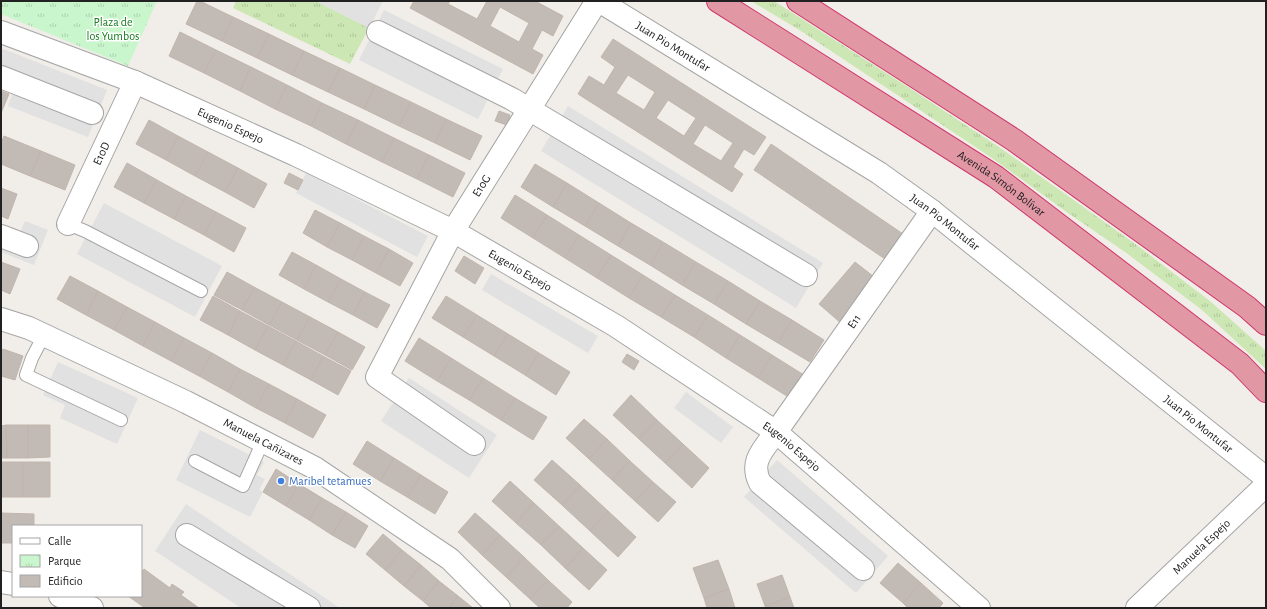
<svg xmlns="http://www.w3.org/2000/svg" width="1267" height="609" font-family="'Alegreya Sans',sans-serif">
<defs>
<pattern id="grass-tufts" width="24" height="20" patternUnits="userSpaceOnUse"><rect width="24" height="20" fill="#cce7b3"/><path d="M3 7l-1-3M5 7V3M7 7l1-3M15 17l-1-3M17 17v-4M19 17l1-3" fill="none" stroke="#afc69a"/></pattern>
<pattern id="park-tufts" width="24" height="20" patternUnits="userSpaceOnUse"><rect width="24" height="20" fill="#caf6cd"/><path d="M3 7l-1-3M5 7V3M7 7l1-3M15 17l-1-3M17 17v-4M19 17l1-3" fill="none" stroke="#add3b0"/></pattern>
</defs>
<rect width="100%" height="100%" fill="#f1eee9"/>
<path fill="url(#grass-tufts)" d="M236 1H316L369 28 350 64 233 8Z
M751 1H774L908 87 999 147 1134 243 1210 301 1266 351V369L1202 310 1125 252 1068 213 992 158 801 31Z"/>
<path fill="url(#park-tufts)" d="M1 1H157L128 66 1 14Z"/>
<path fill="#e1e1e1" d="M316 1H383L369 28Z
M384 10 503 69 478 119 359 60Z
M1 48 107 90 88 137 8 106 13 92 1 87Z
M568 106 823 263 796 308 541 151Z
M306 173 428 236 417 257 296 193Z
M104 203 222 266 195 317 77 254Z
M25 221 48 230 34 265 1 252V226L20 233Z
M491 274 598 336 588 353 482 290Z
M58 362 138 398 117 444 60 418 65 405 43 395Z
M409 378 497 435 469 478 381 421Z
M686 392 733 427 721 443 674 408Z
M200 430 264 462 257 475 265 479 259 490 263 492 250 517 176 480Z
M777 460 888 556 856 593 744 497Z
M186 504 340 608H241L155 551Z"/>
<path fill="#c1bab5" stroke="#c2b5ac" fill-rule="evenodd" d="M197 1H200L233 17 222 41 186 24Z
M414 1H450L448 4 477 19 487 1H535L563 16 553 36 542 30 532 49 543 55 533 74 410 8ZM500 7 529 23 519 42 490 26Z
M233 17 269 34 257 58 222 41Z
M180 32 216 50 204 73 169 56Z
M269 34 304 51 292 75 257 58Z
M613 39 766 137 754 155 744 149 733 167 743 174 732 192 578 94 589 76 604 85 615 67 601 57ZM628 75 655 92 644 110 616 93ZM668 100 696 118 684 136 656 118ZM705 125 733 143 721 161 693 144Z
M216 50 251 67 240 91 204 73Z
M304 51 340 68 328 92 292 75Z
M251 67 287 85 275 109 240 91Z
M340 68 375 85 364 109 328 92Z
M287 85 322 103 311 126 275 109Z
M375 85 411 102 399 126 364 109Z
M1 91 9 94 1 113Z
M411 102 446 119 435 143 399 126Z
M322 103 358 120 346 144 311 126Z
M499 111 510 115 507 125 495 121Z
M446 119 482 136 470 160 435 143Z
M149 120 178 136 166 160 136 144Z
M358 120 394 138 382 162 346 144Z
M4 136 41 151 30 176 1 164V143Z
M178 136 208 152 195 176 166 160Z
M394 138 429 155 417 179 382 162Z
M771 144 906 236 888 261 754 170Z
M41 151 75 165 65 190 30 176Z
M208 152 238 168 225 192 195 176Z
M429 155 465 173 453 197 417 179Z
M127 163 157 180 144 203 114 187Z
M535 164 567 183 553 207 521 187Z
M238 168 267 184 254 208 225 192Z
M289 173 303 180 298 190 284 183Z
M157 180 186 196 174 219 144 203Z
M567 183 599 203 585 226 553 207Z
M1 188 17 194 8 219 1 216Z
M515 195 547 215 533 238 501 218Z
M186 196 216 212 204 235 174 219Z
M599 203 631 223 618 246 585 226Z
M315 210 340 223 327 247 303 233Z
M216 212 246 228 234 252 204 235Z
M547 215 579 235 565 258 533 238Z
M340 223 364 236 352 260 327 247Z
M631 223 663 242 650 265 618 246Z
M579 235 611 255 597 278 565 258Z
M364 236 389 249 376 273 352 260Z
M663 242 696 262 682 285 650 265Z
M389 249 413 263 400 286 376 273Z
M292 252 316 265 304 289 279 275Z
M611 255 643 275 629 298 597 278Z
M464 256 484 268 475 284 455 271Z
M1 262 20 269 10 294 1 290Z
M696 262 728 281 714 304 682 285Z
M855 262 878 280 842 324 819 304Z
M316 265 341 279 328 302 304 289Z
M227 272 254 287 242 310 214 295Z
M643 275 675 295 661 317 629 298Z
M70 276 98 291 86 315 57 299Z
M341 279 365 292 353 315 328 302Z
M728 281 760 301 746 324 714 304Z
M254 287 282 302 269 325 242 310Z
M98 291 127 307 114 330 86 315Z
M365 292 390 305 377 328 353 315Z
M675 295 708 315 694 337 661 317Z
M213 296 240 311 228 335 200 320Z
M446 296 477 315 463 337 432 318Z
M760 301 792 320 778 343 746 324Z
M282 302 310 317 297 340 269 325Z
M127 307 155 322 143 346 114 330Z
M240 311 268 326 255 350 228 335Z
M477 315 508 334 494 356 463 337Z
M708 315 740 335 726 358 694 337Z
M310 317 338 332 325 355 297 340Z
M792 320 824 340 810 362 778 343Z
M155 322 184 338 171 361 143 346Z
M268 326 296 341 283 365 255 350Z
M338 332 365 347 352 370 325 355Z
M508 334 539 353 525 375 494 356Z
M740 335 772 355 758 378 726 358Z
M184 338 212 353 199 376 171 361Z
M419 338 451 358 437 381 405 361Z
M296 341 323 356 311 380 283 365Z
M3 349 23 356 15 380 1 376V355Z
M212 353 240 369 228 392 199 376Z
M539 353 570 372 556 395 525 375Z
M627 354 639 361 634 370 622 362Z
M772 355 804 375 790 398 758 378Z
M323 356 351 371 338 395 311 380Z
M451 358 483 378 469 400 437 381Z
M240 369 269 384 256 408 228 392Z
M483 378 515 398 501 420 469 400Z
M269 384 297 399 285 423 256 408Z
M631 395 657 420 639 439 613 415Z
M515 398 547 417 533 440 501 420Z
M297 399 326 415 313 438 285 423Z
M584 419 607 439 589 459 566 438Z
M657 420 683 444 665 463 639 439Z
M6 425H28V458H7Z
M6 425 7 458H1V426Z
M28 425H50V457L28 458Z
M607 439 630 461 612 480 589 459Z
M367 441 394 458 380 481 353 464Z
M683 444 709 468 692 488 665 463Z
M394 458 421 475 407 497 380 481Z
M552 460 580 485 562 505 534 480Z
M630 461 653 482 635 501 612 480Z
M1 462H23V497H1Z
M23 462H50V497H23Z
M276 469 299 484 286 506 263 492Z
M421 475 448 492 435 514 407 497Z
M510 481 534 503 516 523 492 501Z
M653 482 676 502 658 522 635 501Z
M299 484 322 498 309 520 286 506Z
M580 485 608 511 590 531 562 505Z
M322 498 346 512 332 535 309 520Z
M534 503 559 526 541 545 516 523Z
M608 511 636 537 618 557 590 531Z
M346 512 368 526 355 548 332 535Z
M1 513 34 514V526H13V543H1Z
M475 513 500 535 482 555 458 532Z
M559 526 583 548 565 568 541 545Z
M383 534 402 550 385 570 366 554Z
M500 535 524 557 506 577 482 555Z
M583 548 607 570 589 590 565 568Z
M402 550 421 565 404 586 385 570Z
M524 557 548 580 530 599 506 577Z
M718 560 729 589 704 598 693 568Z
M898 563 921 583 903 603 880 583Z
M421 565 439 581 423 601 404 586Z
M144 569 170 588 172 584 184 592 181 595 199 608H145L128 596H141V573Z
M782 575 790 597 765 606 757 584Z
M548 580 572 602 567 608H540L530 599Z
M439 581 458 596 449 608H431L423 601Z
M921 583 943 603 939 608H908L903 603Z
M729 589 735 608H707L704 598Z
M458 596 473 608H449Z
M790 597 794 608H766L765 606Z"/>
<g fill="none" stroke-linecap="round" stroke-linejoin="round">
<g stroke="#a5a5a5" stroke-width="14">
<path id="lane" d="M68 224 85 231 201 291
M44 335 32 358 26 375 121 420
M195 461 243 486 263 441"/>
</g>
<g stroke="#a5a5a5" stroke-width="24">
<g id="street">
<path id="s1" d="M599 1 879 173 932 211 1266 478"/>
<path id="s2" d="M1 32 135 82 296 155 453 231 616 326 776 432 979 608"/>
<path d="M378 32 512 99 806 275"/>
<path d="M1 77 92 113"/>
<path id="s3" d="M68 224 135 82"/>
<path d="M1 236 27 246"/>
<path id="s4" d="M1 319 29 328 186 402 315 468 450 559 499 608"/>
<path id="s5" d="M474 444 377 377 453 231 597 1"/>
<path d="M187 535 309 608"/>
<path id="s6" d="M863 569 760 483C749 461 764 449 776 432L932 211"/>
<path d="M1 582 13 584"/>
<path d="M60 596 92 608"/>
<path id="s7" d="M1137 608 1266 485"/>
</g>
</g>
<g stroke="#cf356a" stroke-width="24">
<g id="highway">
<path id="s8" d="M718 1 996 177 1240 364 1266 391"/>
<path d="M798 1 1014 140 1247 307 1266 324"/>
</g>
</g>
<use href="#lane" stroke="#fff" stroke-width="12"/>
<use href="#street" stroke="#fff" stroke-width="22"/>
<use href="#highway" stroke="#e297a5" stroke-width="22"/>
</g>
<circle fill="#3f7fe0" stroke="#fff" stroke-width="1.5" cx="281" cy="481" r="4"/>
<g text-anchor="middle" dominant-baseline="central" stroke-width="3" stroke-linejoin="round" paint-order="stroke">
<g font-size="12" fill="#147a1c" stroke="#fff">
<text x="113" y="22">Plaza de<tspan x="113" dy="14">los Yumbos</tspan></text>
</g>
<g font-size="12" fill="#212121" stroke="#fff">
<text stroke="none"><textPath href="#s1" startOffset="87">Juan Pio Montufar</textPath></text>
<text stroke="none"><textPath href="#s2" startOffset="248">Eugenio Espejo</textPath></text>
<text stroke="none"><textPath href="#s3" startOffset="78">E10D</textPath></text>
<text stroke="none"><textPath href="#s8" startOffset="337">Avenida Simón Bolívar</textPath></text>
<text stroke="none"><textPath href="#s5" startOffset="336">E10G</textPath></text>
<text stroke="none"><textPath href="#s1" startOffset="411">Juan Pio Montufar</textPath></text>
<text stroke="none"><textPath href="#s2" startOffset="572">Eugenio Espejo</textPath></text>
<text stroke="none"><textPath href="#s6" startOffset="327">E11</textPath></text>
<text stroke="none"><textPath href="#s1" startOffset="735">Juan Pio Montufar</textPath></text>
<text stroke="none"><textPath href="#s4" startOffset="290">Manuela Cañizares</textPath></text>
<text stroke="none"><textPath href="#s2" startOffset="896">Eugenio Espejo</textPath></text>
<text stroke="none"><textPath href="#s7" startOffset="89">Manuela Espejo</textPath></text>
</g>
<g font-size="12" fill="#366cbe" stroke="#fff" text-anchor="start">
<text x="289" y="481">Maribel tetamues</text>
</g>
</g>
<rect width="1267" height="609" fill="none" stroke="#212121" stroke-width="4"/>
<rect x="12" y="525" width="130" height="72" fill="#ffffff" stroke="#a6a6a6"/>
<rect x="20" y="538" width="20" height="6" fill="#ffffff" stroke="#a6a6a6"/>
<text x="48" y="545" font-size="12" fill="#212121">Calle</text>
<rect x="20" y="555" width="20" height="12" fill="url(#park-tufts)" stroke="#a6a6a6"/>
<text x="48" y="565" font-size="12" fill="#212121">Parque</text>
<rect x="20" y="575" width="20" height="12" fill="#c1bab5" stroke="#a6a6a6"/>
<text x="48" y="585" font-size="12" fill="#212121">Edificio</text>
</svg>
